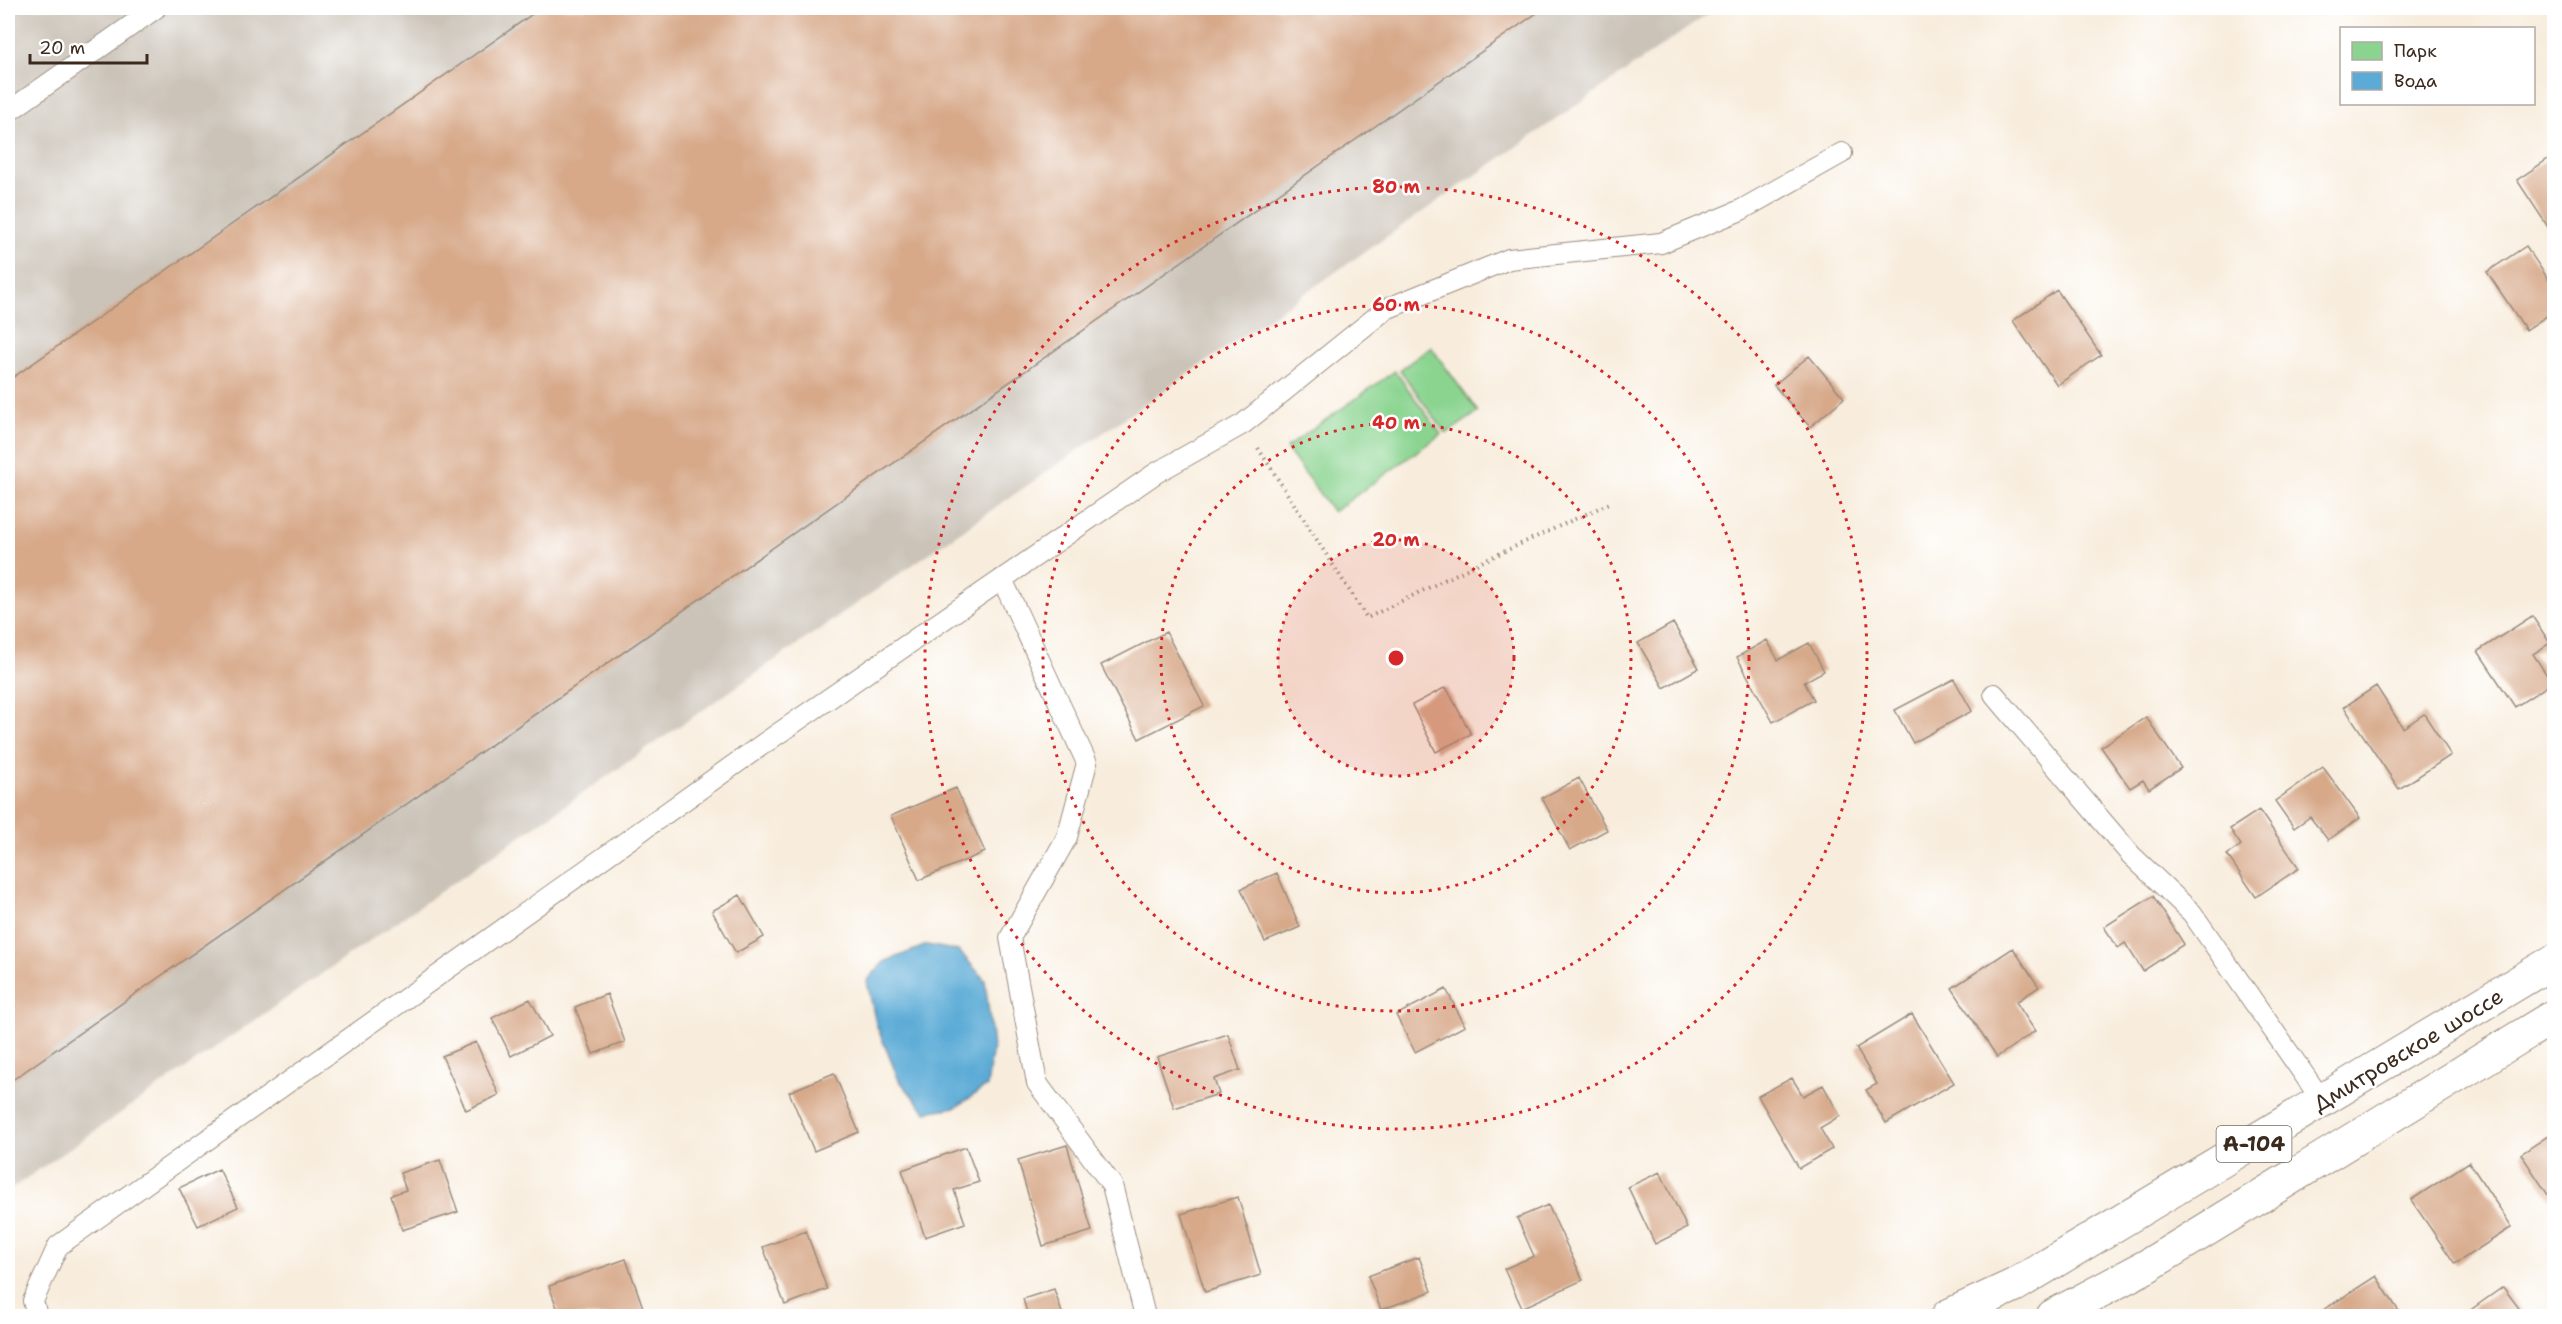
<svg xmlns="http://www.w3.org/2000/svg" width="2562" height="1324" font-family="'Shantell Sans',sans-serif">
<rect width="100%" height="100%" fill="#fff"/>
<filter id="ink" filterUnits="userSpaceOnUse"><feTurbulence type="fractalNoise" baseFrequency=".0167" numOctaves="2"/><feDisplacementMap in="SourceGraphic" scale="12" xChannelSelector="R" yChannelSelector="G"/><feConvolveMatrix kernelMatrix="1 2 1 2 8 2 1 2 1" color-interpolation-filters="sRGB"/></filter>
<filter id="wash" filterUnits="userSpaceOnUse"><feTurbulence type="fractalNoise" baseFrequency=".008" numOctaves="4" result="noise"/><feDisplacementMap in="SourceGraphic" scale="24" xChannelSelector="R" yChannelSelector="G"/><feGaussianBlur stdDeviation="1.35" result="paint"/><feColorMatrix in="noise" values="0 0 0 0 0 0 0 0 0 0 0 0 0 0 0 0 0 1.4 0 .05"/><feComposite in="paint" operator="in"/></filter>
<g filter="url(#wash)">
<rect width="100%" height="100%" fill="#f8eddd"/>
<path fill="#cbc3b8" d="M8 8H1717L8 1191Z"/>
<path fill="#8ad490" stroke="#627f57" stroke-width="1.5" d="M1431 347 1478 412 1446 434 1400 370Z
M1395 371 1441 434 1333 512 1286 448Z"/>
<path fill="#5cabd6" stroke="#4c6a7a" stroke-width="1.5" d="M927 945 959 951 985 980 993 1047 987 1086 956 1107 926 1112 899 1080 876 1024 867 981 884 962Z"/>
<g id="blocks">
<path fill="#d7a989" d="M541 8H1544L8 1083V381Z
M2554 155V236L2517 180Z
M2526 246 2554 288V311L2526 330 2487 272Z
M2057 290 2101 355 2057 385 2013 321Z
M1809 356 1844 398 1810 427 1774 385Z
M2532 616 2550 643 2533 654 2552 683 2515 707 2478 651Z
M1673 623 1699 668 1664 688 1638 643Z
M1166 632 1204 706 1139 739 1101 665Z
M1767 640 1778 660 1809 643 1824 671 1804 682 1814 700 1773 722 1737 657Z
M1954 679 1972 711 1913 743 1895 710Z
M2376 686 2403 728 2424 714 2451 755 2399 789 2344 707Z
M1446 687 1471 734 1436 752 1412 705Z
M2146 717 2181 768 2149 789 2143 780 2130 788 2101 747Z
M2323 767 2360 818 2328 840 2310 817 2294 828 2275 801Z
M1579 778 1607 830 1570 850 1542 798Z
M956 788 985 852 919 880 891 816Z
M2259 810 2299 868 2256 897 2227 855 2241 845 2230 829Z
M1277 873 1300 927 1265 942 1241 889Z
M740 895 764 937 736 953 712 911Z
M2153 896 2184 944 2143 971 2125 943 2118 948 2104 927Z
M2013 948 2039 987 2016 1002 2035 1031 1997 1057 1952 988Z
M1446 989 1465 1026 1415 1052 1396 1015Z
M607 994 625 1042 593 1054 575 1007Z
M530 999 550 1036 511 1056 492 1018Z
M1912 1014 1954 1083 1886 1123 1866 1090 1877 1084 1856 1048Z
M1228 1034 1240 1070 1214 1079 1219 1094 1174 1108 1157 1057Z
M476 1042 499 1095 466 1110 442 1056Z
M834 1073 859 1132 814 1151 789 1092Z
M1792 1078 1803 1096 1823 1085 1840 1116 1820 1128 1832 1149 1799 1168 1758 1096Z
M2554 1132V1204L2521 1154Z
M1067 1145 1092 1231 1043 1246 1018 1160Z
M966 1147 979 1182 954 1190 965 1223 925 1237 902 1170Z
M440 1160 458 1212 402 1230 391 1195 406 1190 400 1173Z
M2469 1162 2512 1227 2455 1264 2411 1200Z
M219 1169 238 1207 198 1226 179 1188Z
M1660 1172 1687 1228 1655 1244 1628 1187Z
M1238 1197 1261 1275 1205 1292 1181 1214Z
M1548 1205 1583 1280 1522 1308 1504 1269 1534 1256 1517 1218Z
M806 1231 827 1289 785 1305 763 1247Z
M1419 1257 1432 1291 1381 1310 1368 1276Z
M626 1259 646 1316H560L549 1286Z
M2376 1276 2402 1316H2314Z
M2503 1287 2525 1316H2462Z
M1054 1289 1063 1316H1028L1023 1299Z"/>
</g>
</g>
<g filter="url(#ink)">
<use href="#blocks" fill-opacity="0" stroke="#9a8c7e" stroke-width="1.5"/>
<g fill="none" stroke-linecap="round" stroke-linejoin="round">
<g stroke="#9a8c7e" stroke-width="22">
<path id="lane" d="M8 112 156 8
M1002 579 1087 763 1067 837 1010 938 1037 1083 1112 1185 1145 1316
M1994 694 2131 855 2192 913 2323 1102
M37 1316 33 1301 58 1246 766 742 1156 473 1243 424 1386 309 1509 259 1661 243 1741 210 1842 153"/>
</g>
<g stroke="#9a8c7e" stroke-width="35">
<path id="highway" d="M1948 1316 2015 1285 2554 961
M2053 1316 2147 1266 2554 1016"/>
</g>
<path stroke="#9a8c7e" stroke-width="4" stroke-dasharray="1.5 4.5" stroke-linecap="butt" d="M1258 448 1367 618 1477 564 1612 502"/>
<use href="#lane" stroke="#fff" stroke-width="20"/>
<use href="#highway" stroke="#fff" stroke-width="33"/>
</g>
</g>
<circle cx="1396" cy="658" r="118" fill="#d62828" fill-opacity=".12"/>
<g fill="none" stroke="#d62828" stroke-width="3" stroke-dasharray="3 6">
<circle cx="1396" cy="658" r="118"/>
<circle cx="1396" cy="658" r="235"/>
<circle cx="1396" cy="658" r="353"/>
<circle cx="1396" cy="658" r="471"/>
</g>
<g text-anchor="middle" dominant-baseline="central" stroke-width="5" stroke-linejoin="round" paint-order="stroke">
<rect fill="#fff" stroke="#766a62" stroke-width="1.5" x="2216.5" y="1126" width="75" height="36" rx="4.5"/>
<g font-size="21" font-weight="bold" fill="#3b2a1e">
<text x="2254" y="1144">А-104</text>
</g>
<g font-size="22" fill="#3b2a1e" stroke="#fff">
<text transform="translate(2408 1050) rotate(-31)">Дмитровское шоссе</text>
</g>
</g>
<circle cx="1396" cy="658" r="9" fill="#d62828" stroke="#fff" stroke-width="3"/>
<g font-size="18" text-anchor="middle" font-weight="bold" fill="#d62828" stroke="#fff" stroke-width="5" stroke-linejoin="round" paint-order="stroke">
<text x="1396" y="193">80 m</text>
<text x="1396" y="311">60 m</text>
<text x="1396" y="429">40 m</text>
<text x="1396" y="546">20 m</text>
</g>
<rect width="2562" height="1324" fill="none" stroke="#fff" stroke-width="30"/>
<rect x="2340" y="27" width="195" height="78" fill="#ffffff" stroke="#b1aaa5" stroke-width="1.5"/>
<rect x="2352" y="42" width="30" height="18" fill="#8ad490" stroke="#b1aaa5" stroke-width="1.5"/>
<text x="2394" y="57" font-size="18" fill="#3b2a1e">Парк</text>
<rect x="2352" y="72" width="30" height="18" fill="#5cabd6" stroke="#b1aaa5" stroke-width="1.5"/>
<text x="2394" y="87" font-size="18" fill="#3b2a1e">Вода</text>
<path d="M30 54v9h117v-9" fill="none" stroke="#3b2a1e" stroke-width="3"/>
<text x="39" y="54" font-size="18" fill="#3b2a1e" stroke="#ffffff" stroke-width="4.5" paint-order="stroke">20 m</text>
</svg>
